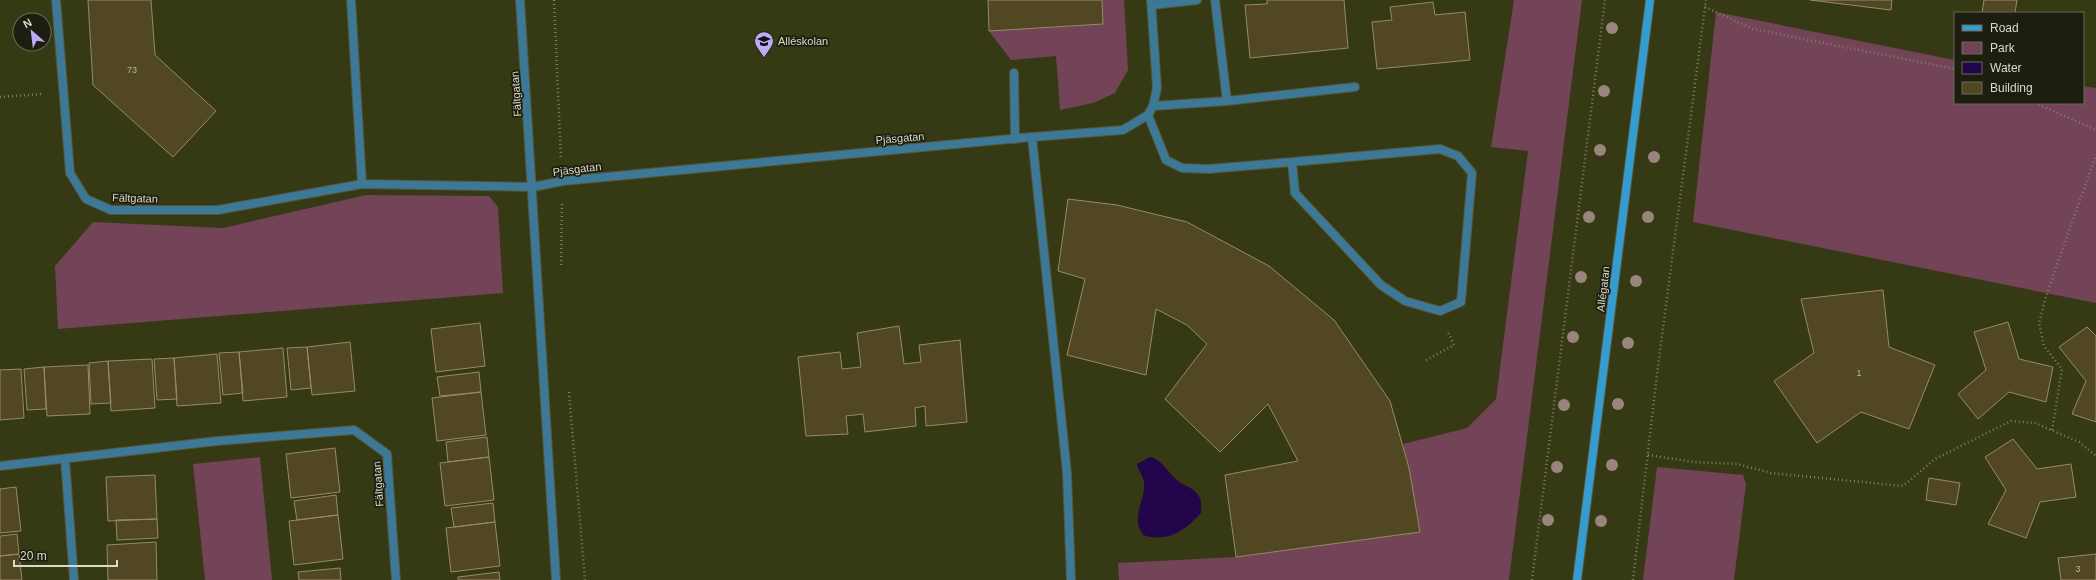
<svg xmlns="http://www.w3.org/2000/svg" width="2096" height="580" font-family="Arial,sans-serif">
<rect width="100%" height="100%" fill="#353914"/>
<path fill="#734357" d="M1102 0H1124L1128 70 1115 93 1093 103 1060 110 1056 56 1011 60 989 31 1102 24Z
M1514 0H1582L1509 580H1119L1118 563 1236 557 1420 531 1403 444 1467 428 1496 399 1528 151 1491 147Z
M1716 12 1955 60V103H2083V86L2096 88V303L1693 222Z
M366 195 489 196 498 207 503 293 58 329 55 266 93 222 223 228Z
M260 457 272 580H205L193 464Z
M1657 467 1743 475 1746 484 1734 580H1643Z"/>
<path fill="#22054a" d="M1150 457C1163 460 1168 473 1178 481 1184 486 1194 488 1198 495 1202 500 1201 507 1201 513 1185 531 1167 543 1143 535 1130 516 1146 501 1144 482 1143 476 1138 470 1137 464Z"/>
<path fill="#524723" stroke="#968b65" d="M88 0H151L155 55 216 111 173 157 93 85Z
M988 0H1102L1103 24 989 31Z
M1267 0H1344L1348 48 1250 58 1245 5 1267 4Z
M1810 0H1892L1891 10Z
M1984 0H2017L2015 13H1982Z
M1433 2 1435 15 1465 12 1470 60 1377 69 1372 22 1392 20 1390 7Z
M1068 199 1117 205 1187 222 1269 266 1334 320 1390 401 1409 468 1420 532 1236 557 1225 475 1298 461 1268 404 1220 452 1165 399 1207 344 1187 325 1156 309 1146 375 1067 355 1085 279 1058 271Z
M1883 290 1889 347 1935 365 1909 429 1861 412 1817 443 1774 381 1814 353 1801 299Z
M2008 322 2019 359 2053 367 2046 402 2009 392 1978 419 1958 394 1986 370 1974 332Z
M480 323 485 366 436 372 431 329Z
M899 326 904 364 921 362 919 345 960 340 967 422 926 426 925 406 915 408 916 426 865 432 863 414 846 416 848 434 806 436 798 357 840 352 842 369 861 367 857 333Z
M2087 327 2096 336V422L2072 414 2086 381 2059 347Z
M350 342 355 391 312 395 307 347Z
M307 347 311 388 291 390 287 348Z
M283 348 287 397 243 401 239 352Z
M239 352 243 393 223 395 219 353Z
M217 354 221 403 177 406 174 358Z
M174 358 177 399 157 400 154 359Z
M152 359 155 408 111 411 108 361Z
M108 361 111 403 91 404 89 363Z
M88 365 90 414 47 416 44 367Z
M44 367 46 409 27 410 24 369Z
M21 369 24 418 0 420V370Z
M479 372 481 392 440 396 437 377Z
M481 392 486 435 437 441 432 398Z
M487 437 489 457 448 462 446 442Z
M2013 439 2037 469 2071 464 2076 497 2040 502 2026 538 1988 524 2006 490 1985 457Z
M335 448 340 492 291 498 286 454Z
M489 457 494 500 445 506 440 463Z
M155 475 157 519 108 521 106 477Z
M1929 478 1960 483 1956 505 1926 500Z
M16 487 21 531 0 533V489Z
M336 495 338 515 297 520 294 501Z
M493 503 495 522 454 527 451 508Z
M338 515 343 559 294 565 289 521Z
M157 519 158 538 117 540 116 520Z
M495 522 500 566 451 572 446 528Z
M17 534 19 554 0 556V536Z
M156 542 157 580H108L107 545Z
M19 554 22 580H0V556Z
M2096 554V580H2061L2058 558Z
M340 568 341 580H299L298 572Z
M499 572 500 580H458V577Z"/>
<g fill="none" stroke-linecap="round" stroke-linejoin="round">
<g stroke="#525634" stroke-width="10">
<path id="lane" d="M1215 0 1227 101
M1152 5 1197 0
M1014 73 1015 139
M1153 106 1227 101 1355 87
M1148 115 1166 160 1182 168 1208 169 1292 162 1295 193 1381 285 1405 301 1440 311 1461 302 1472 173 1458 156 1440 149 1292 162
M1032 137 1067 473 1071 580"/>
</g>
<g stroke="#525634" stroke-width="10">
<path id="street" d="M56 0 70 173 86 199 111 210H218L362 184 533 187 563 181 1032 137 1123 130 1148 115 1153 106 1157 88 1151 0
M351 0 362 184
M520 0 556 580
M65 459 74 580
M0 466 217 441 354 430 387 454 396 580"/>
</g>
<g stroke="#525634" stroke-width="10">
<path id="secondary" d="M1577 580 1650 0"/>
</g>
<path stroke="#7e8164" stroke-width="2.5" stroke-dasharray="1 3" stroke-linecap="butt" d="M554 0 561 159
M1705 7 1753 29 1955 69
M0 97 42 94
M2035 103 2096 130
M561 265 562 204
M1426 360 1454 345 1448 332
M569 392 585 580
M2052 430 2062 369 2044 346 2039 323 2046 296 2096 155
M1648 455 1694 462 1737 464 1771 473 1903 486 1935 459 2011 421 2035 423 2079 442 2096 456
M1532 580 1605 0
M1633 580 1657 374 1706 0"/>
<use href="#lane" stroke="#3d7897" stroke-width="8"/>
<use href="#street" stroke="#3d7897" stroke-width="8"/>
<use href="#secondary" stroke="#349cce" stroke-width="8"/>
</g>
<g fill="#9c847e">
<circle cx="1612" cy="28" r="6"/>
<circle cx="1604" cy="91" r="6"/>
<circle cx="1600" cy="150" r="6"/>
<circle cx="1654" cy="157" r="6"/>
<circle cx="1589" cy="217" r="6"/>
<circle cx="1648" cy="217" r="6"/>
<circle cx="1581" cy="277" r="6"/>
<circle cx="1636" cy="281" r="6"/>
<circle cx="1573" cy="337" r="6"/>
<circle cx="1628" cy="343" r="6"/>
<circle cx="1618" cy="404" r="6"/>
<circle cx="1564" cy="405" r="6"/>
<circle cx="1612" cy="465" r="6"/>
<circle cx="1557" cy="467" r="6"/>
<circle cx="1548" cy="520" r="6"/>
<circle cx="1601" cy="521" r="6"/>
</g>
<defs>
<g id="school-pin" transform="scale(1)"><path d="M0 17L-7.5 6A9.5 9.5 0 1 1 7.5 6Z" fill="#bbaaf6" stroke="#1d1e0f"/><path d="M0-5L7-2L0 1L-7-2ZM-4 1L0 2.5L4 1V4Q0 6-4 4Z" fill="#111"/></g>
</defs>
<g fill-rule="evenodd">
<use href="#school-pin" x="764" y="41"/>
</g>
<g text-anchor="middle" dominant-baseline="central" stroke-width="3.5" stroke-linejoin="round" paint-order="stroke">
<g font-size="9" fill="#b6b69e">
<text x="132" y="70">73</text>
<text x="1859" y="373">1</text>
<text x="2078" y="569">3</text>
</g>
<g font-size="11" fill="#d8dbc7" stroke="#1d1e0f" text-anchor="start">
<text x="778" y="41">Alléskolan</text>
</g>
<g font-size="11" fill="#d8dbc7" stroke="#1d1e0f">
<text transform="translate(516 94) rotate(-94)">Fältgatan</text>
<text transform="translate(900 138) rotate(-5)">Pjäsgatan</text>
<text transform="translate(577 169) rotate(-7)">Pjäsgatan</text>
<text transform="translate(135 198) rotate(2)">Fältgatan</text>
<text transform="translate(1603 289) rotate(-83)">Allégatan</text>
<text transform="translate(378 484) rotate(-94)">Fältgatan</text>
</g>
</g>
<rect x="1954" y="12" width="130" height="92" fill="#1d1e0f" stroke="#686a59"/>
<rect x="1962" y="25" width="20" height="6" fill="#349cce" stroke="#686a59"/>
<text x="1990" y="32" font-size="12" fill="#d8dbc7">Road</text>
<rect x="1962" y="42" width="20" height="12" fill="#734357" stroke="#686a59"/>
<text x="1990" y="52" font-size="12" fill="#d8dbc7">Park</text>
<rect x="1962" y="62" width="20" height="12" fill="#22054a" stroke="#686a59"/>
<text x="1990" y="72" font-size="12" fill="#d8dbc7">Water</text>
<rect x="1962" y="82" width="20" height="12" fill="#524723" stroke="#686a59"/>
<text x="1990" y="92" font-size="12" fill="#d8dbc7">Building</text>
<g transform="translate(32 32) rotate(332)"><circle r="19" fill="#1d1e0f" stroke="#686a59"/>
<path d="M0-3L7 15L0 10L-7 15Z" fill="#bbaaf6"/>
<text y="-6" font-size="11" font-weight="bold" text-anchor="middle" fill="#d8dbc7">N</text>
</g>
<path d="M14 560v6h103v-6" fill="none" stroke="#d8dbc7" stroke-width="2"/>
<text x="20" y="560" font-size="12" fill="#d8dbc7" stroke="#1d1e0f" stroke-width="3" paint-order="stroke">20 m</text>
</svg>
